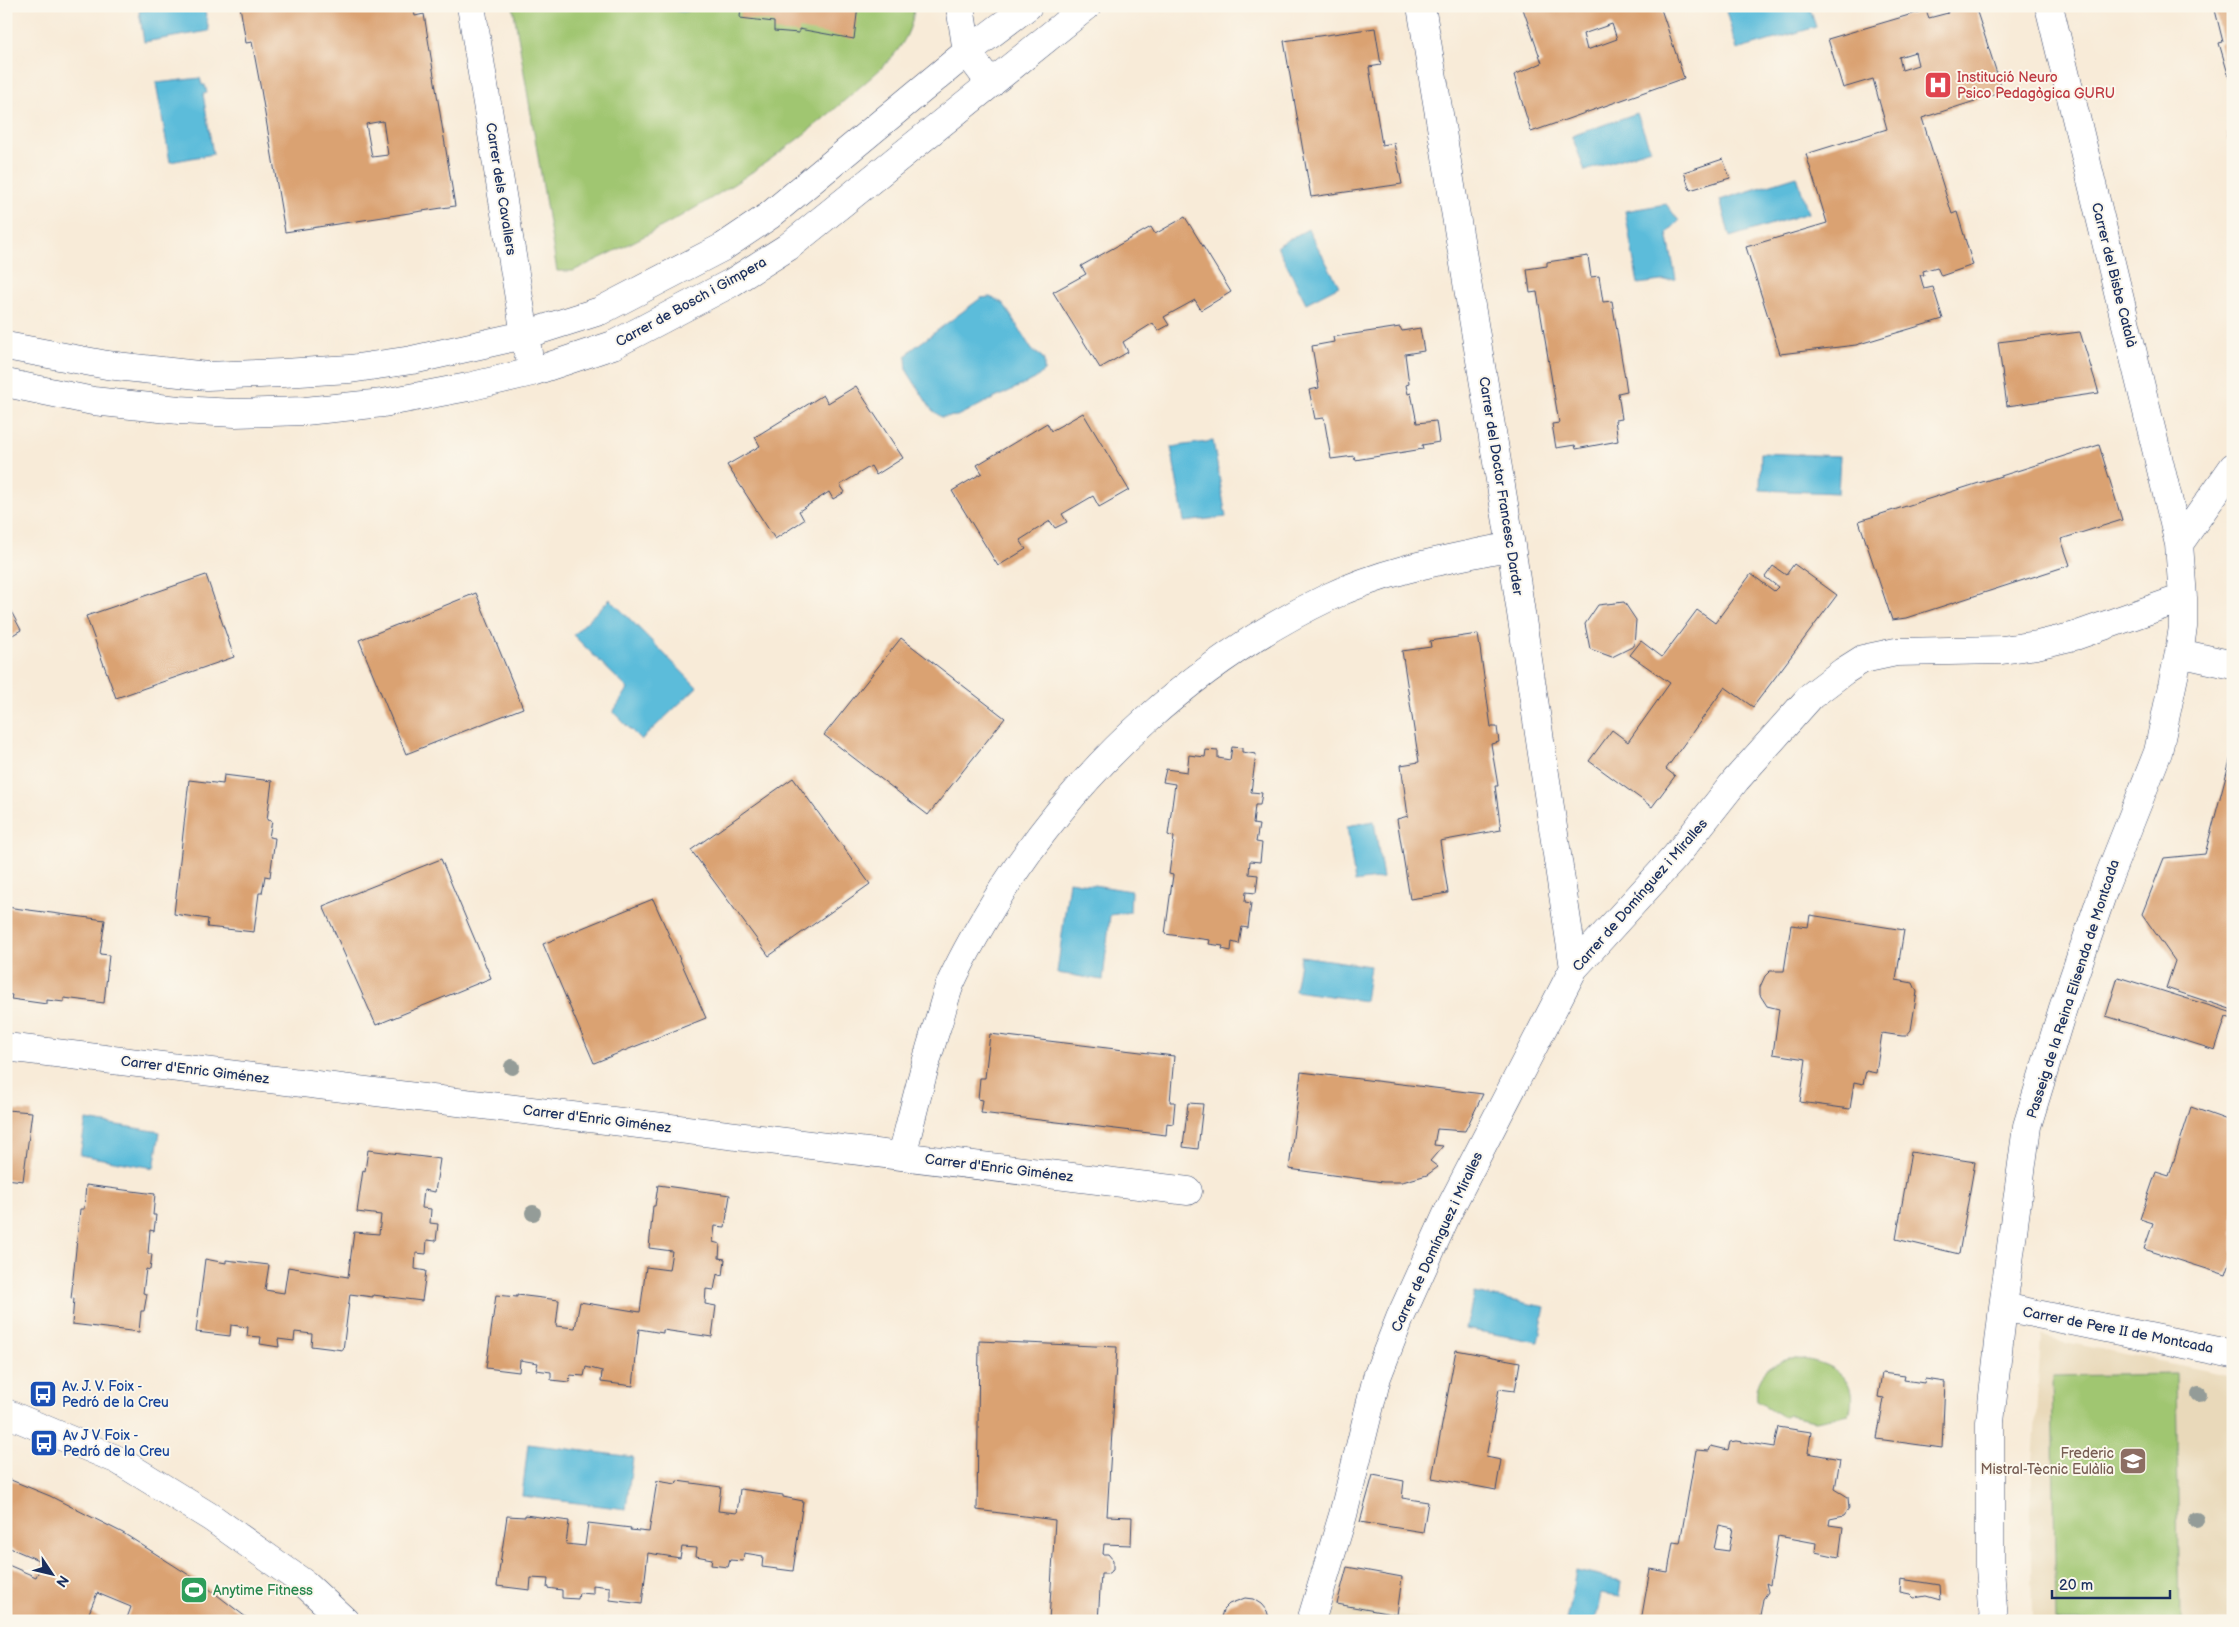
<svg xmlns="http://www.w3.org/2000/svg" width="2239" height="1627" font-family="'Balsamiq Sans',sans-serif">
<rect width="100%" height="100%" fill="#fbf7ec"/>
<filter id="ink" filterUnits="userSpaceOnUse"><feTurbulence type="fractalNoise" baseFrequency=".02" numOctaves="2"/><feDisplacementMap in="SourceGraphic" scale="10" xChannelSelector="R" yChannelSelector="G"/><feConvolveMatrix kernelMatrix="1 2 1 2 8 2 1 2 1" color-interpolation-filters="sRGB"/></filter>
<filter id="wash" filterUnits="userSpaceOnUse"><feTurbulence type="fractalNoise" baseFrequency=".0096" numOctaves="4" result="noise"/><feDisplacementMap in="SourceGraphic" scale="20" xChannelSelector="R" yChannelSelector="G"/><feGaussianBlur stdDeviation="1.12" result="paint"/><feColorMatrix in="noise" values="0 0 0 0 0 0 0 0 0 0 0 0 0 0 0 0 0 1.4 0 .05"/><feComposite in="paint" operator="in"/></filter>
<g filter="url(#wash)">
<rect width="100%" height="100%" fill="#f8ebd8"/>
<path fill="#e9d9ba" d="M2041 1337 2233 1376V1621H2032L2030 1509Z
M1331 1604H1337L1433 1621H1326Z"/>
<path fill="#a0c671" stroke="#5e7a68" d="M513 6H914V8C911 48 880 69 852 94 766 171 677 223 573 271H557Z
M1791 1359C1823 1358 1862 1375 1849 1414L1816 1421 1789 1416 1785 1418 1757 1401C1754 1378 1769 1362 1791 1359Z
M2176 1374 2180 1621H2056L2052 1376Z"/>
<path fill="#5cbcda" stroke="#3c769c" d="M171 6H204L209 31 144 42 139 11Z
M669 6H696C688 13 677 14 669 6Z
M1742 6H1809L1816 27 1737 50 1726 11Z
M200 78 202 85H205L207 93 203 94 213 154 170 162 156 83Z
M1637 113 1650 149 1585 171 1572 136Z
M1797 176 1808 213 1730 237 1720 200Z
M1666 204 1679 221 1667 233 1676 279 1638 284 1625 211Z
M1308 229 1339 286 1306 303 1277 246Z
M990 297 1003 303 1032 350 1042 357 1044 361V371L1035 379 957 416 941 417 931 409 907 371 906 357 911 350 981 298Z
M1213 441 1226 517 1184 522 1171 447Z
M1761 453 1840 456 1838 493 1760 490Z
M610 599 697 687 641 740 613 712 628 689 573 635Z
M1374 821 1383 878 1355 882 1347 826Z
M1069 881 1131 891 1130 912 1110 915 1103 980 1057 973Z
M1301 956 1370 966 1365 1001 1295 991Z
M86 1120 160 1132 154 1168 80 1155Z
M1474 1293 1545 1307 1538 1342 1466 1329Z
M528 1444 633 1457 626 1509 522 1496Z
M1576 1571 1621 1581 1619 1597 1601 1594 1595 1621H1566Z"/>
<g id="blocks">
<path fill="#daa272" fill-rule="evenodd" d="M240 6H413L415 16 424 14 455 206 285 232 261 90 252 42 246 43ZM383 121 388 155 372 157 366 124Z
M741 6H858L854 39 799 29V33L774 31V22L740 18Z
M1522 6H1660L1684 78 1531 132 1514 75 1542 63ZM1612 24 1617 39 1587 50 1583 34Z
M1946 6H1975L2003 92 1922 118 1952 214 1957 212 1973 265 1941 276 1937 267 1923 271 1924 275H1920L1924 289 1933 287 1943 319 1856 345 1780 354 1746 247 1827 223 1806 154 1887 129 1873 79 1843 88 1828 39 1926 10 1929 18 1948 13ZM1915 52 1918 65 1902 70 1899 57Z
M2214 6H2233V91L2219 43 2223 42Z
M1375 28 1381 65 1369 67 1382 145 1394 143 1402 184 1311 197 1284 41Z
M2233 133V153H2232L2227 134Z
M1723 159 1730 178 1690 190 1684 172Z
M1185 217 1231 292 1201 310 1195 300 1164 317 1169 325 1158 331 1153 323 1123 342 1128 352 1100 368 1053 292 1086 274 1081 266 1151 227 1155 234Z
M1588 256 1591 277 1599 276 1603 302 1612 301 1627 391 1618 393 1622 419 1615 420 1618 441 1576 449 1575 445 1556 448 1552 424 1559 423 1537 292 1530 293 1527 269 1547 266V262Z
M1400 327 1402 331 1420 328 1424 351 1405 354 1409 384 1406 385 1408 394 1411 393 1417 423 1436 421 1439 442 1422 445 1423 449 1355 460 1354 456 1331 459 1324 418 1315 419 1309 390 1319 388 1312 346 1334 342 1333 337Z
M2080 332 2099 393 2007 406 1998 342Z
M856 386 903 458 876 475 871 466 840 485 845 492 833 499 829 492 799 511 804 520 775 539 727 465 760 446 755 437 823 395 828 403Z
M1083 413 1129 490 1099 507 1093 496 1062 514 1067 522 1055 528 1050 521 1020 540 1026 549 998 566 952 491 982 473 977 465 1047 423 1051 431Z
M2099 445 2122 520 2061 539 2070 565 1906 618 1892 620 1859 521Z
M1794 564 1837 595 1753 707 1725 687 1666 769 1675 776 1652 807 1589 761 1612 730 1628 742 1670 683 1630 655 1641 641 1662 657 1697 610 1715 623 1751 574 1774 591 1778 587 1765 577 1773 566 1786 575Z
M206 575 234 657 116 698 86 616Z
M476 593 523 708 406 754 359 640Z
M6 602 21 630 6 639Z
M1624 602 1636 620 1634 646 1612 657 1590 649 1585 624 1598 605Z
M1478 634 1491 727H1497L1499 742 1491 744 1498 786H1495L1501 830 1440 841 1448 893 1410 899 1397 819 1408 816 1401 765 1419 762 1402 651 1431 647 1430 641Z
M901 638 1005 718 928 815 824 735Z
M1232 747 1242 748V752L1256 754 1251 792 1262 793 1260 805H1255L1253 824 1259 825 1256 842 1262 843 1260 862 1250 861 1249 874 1258 875 1256 893 1246 892 1245 902 1251 903 1248 928 1242 927 1239 944 1232 942 1231 951 1222 949 1223 946 1209 944 1210 940 1165 934 1173 875 1169 874 1174 837 1168 835 1175 784 1163 782 1166 769 1187 772 1189 755 1205 757 1206 750 1218 751V758L1230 760Z
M2233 749V1010L2166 988 2175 961 2142 914 2164 858 2205 854Z
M224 775 272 781 267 820 272 821 269 837 275 838 270 877 265 876 262 893H259L254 932 207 927 208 919 174 914 189 780 223 784Z
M793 778 870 884 769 956 691 850Z
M441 859 491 978 376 1025 323 906Z
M653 899 706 1018 594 1063 543 944Z
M6 907 105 920 100 954 109 955 104 1003 64 998V1002L47 1000V1004L11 999 12 995 6 994Z
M1810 915 1904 930 1896 980 1913 983 1917 992 1911 1030 1906 1036H1902L1882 1033 1876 1073 1866 1071 1863 1084 1854 1082 1850 1109 1800 1102 1806 1059 1773 1054 1779 1009 1767 1006 1760 995V987L1765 976 1770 971H1784L1791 925 1808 927Z
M2118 977 2233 1013V1019L2226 1017 2215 1050 2106 1016Z
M990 1034 1174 1056 1170 1102H1175L1173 1124 1167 1123 1166 1135 981 1113 983 1100 978 1099 980 1078H985Z
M1301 1072 1418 1086 1483 1094 1465 1131 1437 1129 1434 1145 1443 1146 1430 1161 1438 1167 1427 1175 1402 1182H1383L1289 1169Z
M1188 1103 1203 1104 1198 1149 1183 1147Z
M2191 1107 2233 1122V1255L2226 1275 2144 1249 2153 1223 2140 1219 2156 1172 2169 1176Z
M6 1110 32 1112 23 1181 6 1179Z
M368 1150 440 1159 435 1192 424 1190 422 1208 431 1209 430 1223 438 1224 436 1241 427 1240 426 1254 416 1253 415 1269 426 1271 422 1301 373 1295V1297L350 1294 343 1350 311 1346 312 1334 295 1332 294 1341 278 1339 279 1347 260 1344 261 1337 247 1336 248 1327 231 1325 230 1336 196 1332 205 1259 226 1263V1260L269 1265 265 1290 284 1293 288 1267 348 1277 354 1232 379 1234 381 1215 357 1212 363 1170 365 1171Z
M1911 1152 1975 1162 1959 1254 1896 1239Z
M86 1185 155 1194 153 1215H156L154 1231 150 1230 148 1254H152L150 1270 146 1269 143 1293 147 1294 144 1311H141L139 1332 72 1324 74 1298 71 1299 80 1209H84Z
M658 1185 730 1195 725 1227 715 1226 713 1242 720 1244 719 1258 725 1259 723 1276 717 1274 714 1290 706 1289 705 1304 716 1306 712 1337 663 1330V1333L639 1329 633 1386 601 1382 602 1371 586 1367 584 1376 570 1375 569 1382 551 1380V1372L536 1370 538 1363 520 1360 519 1372 486 1368 496 1295 517 1297V1295L559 1300 556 1326 575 1328 580 1302 640 1312 646 1267 669 1270 672 1251 649 1248 653 1206H655Z
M979 1341 1117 1347 1107 1516 1132 1517 1131 1545 1104 1544 1103 1554H1108L1113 1560V1570L1107 1574H1101L1098 1621H1049L1055 1520 977 1510Z
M1456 1350 1520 1362 1515 1391 1499 1389 1486 1457 1501 1460 1496 1490 1432 1478Z
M1882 1373 1905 1376 1904 1380 1924 1383 1925 1379 1945 1382 1942 1448 1877 1439 1884 1398 1878 1397Z
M1778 1427 1811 1432 1808 1453 1840 1459 1835 1489 1848 1497 1849 1509 1844 1516 1830 1519 1829 1525 1843 1527 1839 1557 1815 1552 1816 1543 1778 1536 1770 1585 1766 1583 1768 1592 1763 1599 1759 1621H1641L1650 1569 1668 1572 1673 1542 1680 1543 1696 1450 1709 1451 1711 1446 1728 1450 1730 1442 1736 1441 1774 1447ZM1719 1525 1733 1528 1729 1551 1714 1549Z
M1373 1475 1404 1481 1402 1498 1428 1502 1423 1532 1360 1522Z
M6 1478 50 1496 123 1533 200 1582 251 1621H126L131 1607 97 1593 89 1613 107 1621H15L16 1619 6 1615V1564L36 1577 43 1562 10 1548 6 1557Z
M657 1481 676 1484 677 1481 721 1487 718 1511 737 1513 740 1489 783 1495V1497L803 1501 793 1571 762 1567 763 1556 744 1553 743 1561 730 1560 728 1567 711 1565 712 1559 696 1556 697 1548 682 1547 680 1558 648 1553 642 1604 610 1600V1587L593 1585V1594L579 1593 578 1599 562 1598V1590L547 1588 548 1579 531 1578 530 1590 497 1586 507 1516 525 1517V1515L569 1521 566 1544 585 1546 588 1523 631 1528 630 1530 649 1532Z
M1347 1567 1402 1577 1397 1615 1337 1604Z
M1901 1579 1939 1585 1940 1600 1926 1596 1914 1598 1910 1594 1900 1592Z
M1245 1598 1253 1599 1261 1604 1267 1611 1270 1621H1220L1223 1610 1229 1604Z"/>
</g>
</g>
<g filter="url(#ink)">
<use href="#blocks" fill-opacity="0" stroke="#3c4b70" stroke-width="1"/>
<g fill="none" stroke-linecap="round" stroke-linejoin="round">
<g stroke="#3c4b70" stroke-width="29">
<path id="minor" d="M471 6 528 353
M960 6 967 52 991 84
M1421 6 1511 546 1574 968
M6 346 107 365 207 376 283 373 350 369 412 360 524 335 600 311 723 247 769 216 967 52 1028 6
M6 383 93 401 179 410 235 413 305 411 383 403 468 387 532 372 613 345 731 283 788 247 1087 6
M2179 544 2233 467
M2179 653 2233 665
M6 1047 1188 1191
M902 1156C913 1112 923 1069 937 1026 942 1012 945 996 951 982 966 950 984 919 1003 889 1083 765 1195 661 1329 597 1387 569 1450 559 1511 546
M2003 1307 2233 1354
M6 1413 118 1460 212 1518 264 1555 305 1584 345 1621
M1311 1621 1343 1515 1377 1377 1400 1318 1448 1212 1574 968 1675 857 1736 780 1811 696 1844 671 1863 659 1896 652 2002 650 2037 645 2075 636 2183 598
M1994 1621 1990 1567V1422L2003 1307 2027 1126 2063 1008 2105 886 2158 752 2179 653 2183 627V598L2179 544 2049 6"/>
</g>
<use href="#minor" stroke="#fff" stroke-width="28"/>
</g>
<g fill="#949c98">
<circle cx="512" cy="1067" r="8"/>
<circle cx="533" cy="1213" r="8"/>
<circle cx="2199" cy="1394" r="8"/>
<circle cx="2196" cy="1520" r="8"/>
</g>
</g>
<defs>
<g id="hospital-square" transform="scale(1.4375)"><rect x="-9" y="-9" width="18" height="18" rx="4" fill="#e0444e" stroke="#fbf7ec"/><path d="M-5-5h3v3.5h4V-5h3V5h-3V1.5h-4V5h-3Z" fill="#fff"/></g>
<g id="bus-square" transform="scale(1.4375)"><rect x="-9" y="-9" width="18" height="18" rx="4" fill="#1a4fb4" stroke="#fbf7ec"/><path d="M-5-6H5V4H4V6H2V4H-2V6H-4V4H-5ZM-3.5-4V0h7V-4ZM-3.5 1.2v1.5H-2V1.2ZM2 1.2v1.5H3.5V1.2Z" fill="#fff"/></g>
<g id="school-square" transform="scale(1.4375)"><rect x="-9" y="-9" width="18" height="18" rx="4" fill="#8d6e63" stroke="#fbf7ec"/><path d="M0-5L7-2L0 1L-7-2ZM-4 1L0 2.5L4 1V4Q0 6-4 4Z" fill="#fff"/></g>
<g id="stadium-square" transform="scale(1.4375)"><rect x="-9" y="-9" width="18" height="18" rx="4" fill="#2e9e5b" stroke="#fbf7ec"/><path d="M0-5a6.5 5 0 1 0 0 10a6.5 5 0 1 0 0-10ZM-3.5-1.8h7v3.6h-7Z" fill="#fff"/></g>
</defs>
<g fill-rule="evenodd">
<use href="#hospital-square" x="1938" y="85"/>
<use href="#bus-square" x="43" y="1394"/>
<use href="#bus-square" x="44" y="1443"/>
<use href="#school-square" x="2133" y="1461"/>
<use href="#stadium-square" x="194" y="1590"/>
</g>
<g text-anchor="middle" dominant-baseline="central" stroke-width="4" stroke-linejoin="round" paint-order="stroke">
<g font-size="14" fill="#be3a42" stroke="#fbf7ec" text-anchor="start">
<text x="1957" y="77">Institució Neuro<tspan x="1957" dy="16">Psico Pedagògica GURU</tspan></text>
</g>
<g font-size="14" fill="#1b2f5e" stroke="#fbf7ec">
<text transform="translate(501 189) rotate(81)">Carrer dels Cavallers</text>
<text transform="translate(2114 275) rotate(76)">Carrer del Bisbe Català</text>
<text transform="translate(691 302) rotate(-29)">Carrer de Bosch i Gimpera</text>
<text transform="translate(1501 486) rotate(81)">Carrer del Doctor Francesc Darder</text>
<text transform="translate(1640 895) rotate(-49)">Carrer de Domínguez i Miralles</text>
<text transform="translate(2073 989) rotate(-72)">Passeig de la Reina Elisenda de Montcada</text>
<text transform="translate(195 1070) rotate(7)">Carrer d'Enric Giménez</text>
<text transform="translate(597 1119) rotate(7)">Carrer d'Enric Giménez</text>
<text transform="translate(999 1168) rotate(7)">Carrer d'Enric Giménez</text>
<text transform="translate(1437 1242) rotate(-65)">Carrer de Domínguez i Miralles</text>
<text transform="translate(2118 1330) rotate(11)">Carrer de Pere II de Montcada</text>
</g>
<g font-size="14" fill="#164399" stroke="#fbf7ec" text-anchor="start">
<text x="62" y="1386">Av. J. V. Foix -<tspan x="62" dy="16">Pedró de la Creu</tspan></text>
<text x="63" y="1435">Av J V Foix -<tspan x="63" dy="16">Pedró de la Creu</tspan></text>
</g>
<g font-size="14" fill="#785e54" stroke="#fbf7ec" text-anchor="end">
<text x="2114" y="1453">Frederic<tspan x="2114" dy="16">Mistral-Tècnic Eulàlia</tspan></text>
</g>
<g font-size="14" fill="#27864d" stroke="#fbf7ec" text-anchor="start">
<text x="213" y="1590">Anytime Fitness</text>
</g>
</g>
<rect width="2239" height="1627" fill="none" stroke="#fbf7ec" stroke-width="25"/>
<g transform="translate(52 1574) rotate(125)" stroke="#fbf7ec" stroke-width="4" paint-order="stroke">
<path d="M0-4L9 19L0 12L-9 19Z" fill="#1b2f5e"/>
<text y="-8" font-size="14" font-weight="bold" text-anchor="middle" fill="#1b2f5e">N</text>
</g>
<path d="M2052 1590v8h118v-8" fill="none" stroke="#1b2f5e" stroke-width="2.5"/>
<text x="2059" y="1590" font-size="15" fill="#1b2f5e" stroke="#fbf7ec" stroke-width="4" paint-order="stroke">20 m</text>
</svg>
